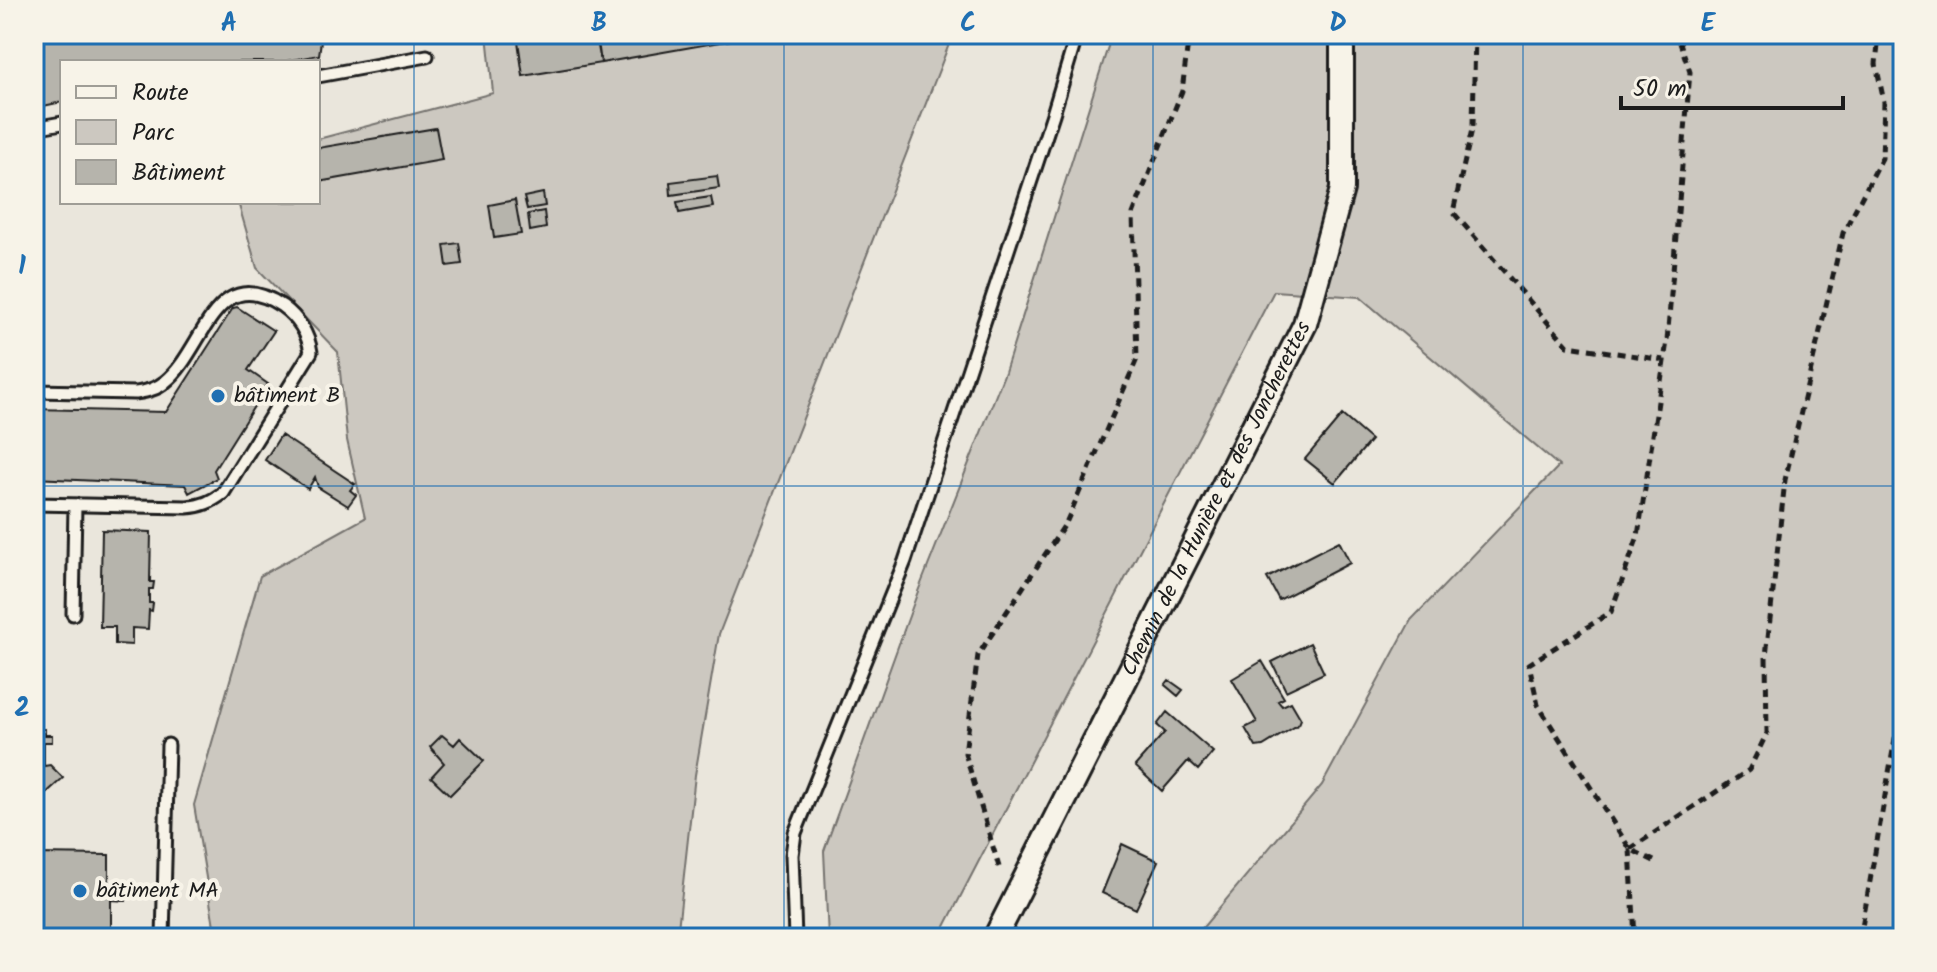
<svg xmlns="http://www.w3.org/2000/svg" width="1937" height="972" font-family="Kalam,sans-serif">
<rect width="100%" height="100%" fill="#eae6dc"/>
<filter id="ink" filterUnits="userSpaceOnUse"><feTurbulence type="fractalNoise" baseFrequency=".0125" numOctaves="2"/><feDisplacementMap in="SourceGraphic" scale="16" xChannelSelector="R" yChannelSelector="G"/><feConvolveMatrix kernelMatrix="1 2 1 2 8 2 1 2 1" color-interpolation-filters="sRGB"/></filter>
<g filter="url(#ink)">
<path fill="#ccc8c0" stroke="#74726e" stroke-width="2" d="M487 34H953L719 634 695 775 677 938H216L194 805 260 576 365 518 347 440 338 352 257 268 238 202H318V139L493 93Z
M1112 34H1903V938H1194L1322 785 1411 620 1559 466 1360 297 1274 291 939 938H828L824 851 917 594 1005 372Z"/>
<path fill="#b6b4ac" stroke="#1c1c1c" stroke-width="2" d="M34 34H322L319 55 281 62H62V102L34 108Z
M517 34H596L601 63 523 76Z
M644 34H754V36L601 63 598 42Z
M436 128 442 160 318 182V148Z
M717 176 719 188 671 195 670 182Z
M543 193 545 206 527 209 524 197Z
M711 197 713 207 679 213 677 202Z
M515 200 521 234 494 238 489 205Z
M544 211 546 228 530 231 528 214Z
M459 243 462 264 447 266 444 245Z
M237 307 274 331 248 370 268 384 214 470 217 478 189 493 185 485 34 478V409L166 412 233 308Z
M1342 415 1371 440 1335 483 1305 459Z
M281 435 355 484 350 490 356 495 348 506 318 487 315 477 308 489 265 460Z
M102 530 151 532 150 582H154L153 589H149V603H153L152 611 149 610 148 629 132 628V645L115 644V627H100Z
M1339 541 1350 563 1279 600 1267 578Z
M1310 643 1324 673 1286 691 1272 662Z
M1262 661 1284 698 1278 701 1282 706 1291 702 1301 719 1299 724 1263 746 1256 747 1245 728 1257 722 1232 679Z
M1169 680 1183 690 1178 696 1165 685Z
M1167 712 1213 752 1198 770 1188 761 1162 791 1135 766 1165 732 1157 725Z
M34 729H45V735H52V742H44V766L50 765 63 778 43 796 42 811H34Z
M442 735 454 745 460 738 484 761 450 795 431 777 444 763 430 747Z
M1122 844 1158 861 1136 909 1102 893Z
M35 854 109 855V885H126V901L111 900V938H34Z"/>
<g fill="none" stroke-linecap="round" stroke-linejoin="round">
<g stroke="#1c1c1c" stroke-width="17">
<path id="lane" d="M318 76 427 56
M34 128 62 123
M34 391 136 393C147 391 157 389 165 382 204 352 214 260 282 306 297 317 308 333 311 352L223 493C211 502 202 506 187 507L34 504
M73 614 75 505
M163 938 168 745
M795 938 792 855 795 833 905 561 1053 114 1077 34"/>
</g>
<g stroke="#1c1c1c" stroke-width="28">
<g id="street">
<path id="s1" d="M995 938 1305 324 1342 189V34"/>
</g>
</g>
<path stroke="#1c1c1c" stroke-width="5" stroke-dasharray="8 6" stroke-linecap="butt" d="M1475 34 1473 125 1453 212 1568 346 1664 360
M1630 849 1749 770 1767 733 1766 656 1785 480 1843 233 1882 158 1884 102 1876 64 1879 34
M1630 849 1635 938
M1654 861 1630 849 1538 705 1529 664 1611 612 1638 536 1667 341 1690 72 1677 34
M999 867 965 753 978 655 1066 523 1137 359 1133 214 1182 91 1189 34
M1860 938 1903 693"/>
<use href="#lane" stroke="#f7f3e8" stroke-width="11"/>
<use href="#street" stroke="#f7f3e8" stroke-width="22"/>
</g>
</g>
<path fill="none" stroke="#1f6fb2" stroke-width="2" stroke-opacity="0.55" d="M414 34V938M784 34V938M1153 34V938M1523 34V938M34 486H1903"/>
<g fill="#1f6fb2" stroke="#f7f3e8" stroke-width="3">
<circle cx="218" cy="396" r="8"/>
<circle cx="80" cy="891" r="8"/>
</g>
<g text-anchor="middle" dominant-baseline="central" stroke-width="8" stroke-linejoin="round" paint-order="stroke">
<g font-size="22" fill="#1c1c1c" stroke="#f7f3e8" text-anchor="start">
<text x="234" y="396">bâtiment B</text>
<text x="96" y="891">bâtiment MA</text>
</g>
<g font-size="22" fill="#1c1c1c" stroke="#f7f3e8">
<text stroke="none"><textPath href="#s1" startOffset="492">Chemin de la Hunière et des Joncherettes</textPath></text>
</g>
</g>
<rect width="1937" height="972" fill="none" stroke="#f7f3e8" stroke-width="88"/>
<rect x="60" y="60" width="260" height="144" fill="#f7f3e8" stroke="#9f9d96" stroke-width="2"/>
<rect x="76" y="86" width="40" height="12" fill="#f7f3e8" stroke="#9f9d96" stroke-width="2"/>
<text x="132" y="100" font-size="24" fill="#1c1c1c">Route</text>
<rect x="76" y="120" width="40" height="24" fill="#ccc8c0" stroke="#9f9d96" stroke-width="2"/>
<text x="132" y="140" font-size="24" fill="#1c1c1c">Parc</text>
<rect x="76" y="160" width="40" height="24" fill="#b6b4ac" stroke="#9f9d96" stroke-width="2"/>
<text x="132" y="180" font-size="24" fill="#1c1c1c">Bâtiment</text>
<path d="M1621 96v12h222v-12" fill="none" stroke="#1c1c1c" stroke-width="4"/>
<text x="1633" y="96" font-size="24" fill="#1c1c1c" stroke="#f7f3e8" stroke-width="6" paint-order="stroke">50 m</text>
<rect x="44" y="44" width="1849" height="884" fill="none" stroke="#1f6fb2" stroke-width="3"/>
<g font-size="26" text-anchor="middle" font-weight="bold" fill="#1f6fb2">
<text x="229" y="31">A</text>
<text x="599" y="31">B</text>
<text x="968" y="31">C</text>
<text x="1338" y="31">D</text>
<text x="1708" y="31">E</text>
<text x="22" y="274">1</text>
<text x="22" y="716">2</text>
</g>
</svg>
